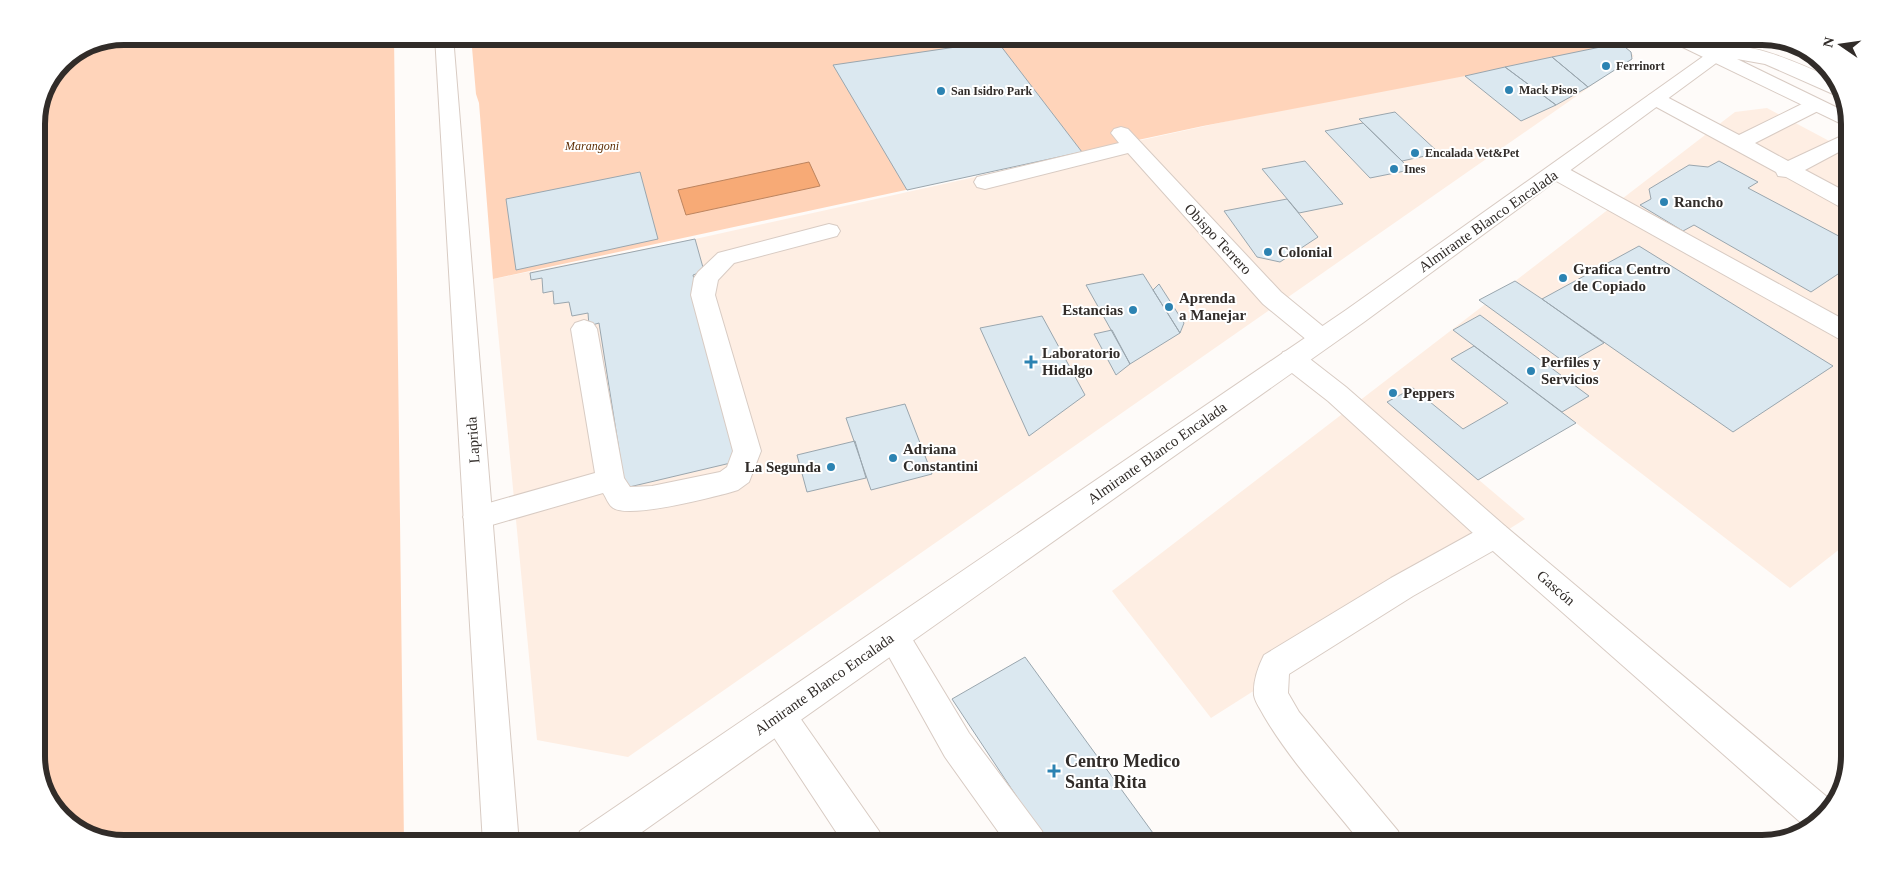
<svg xmlns="http://www.w3.org/2000/svg" width="1886" height="880" font-family="'Times New Roman',serif">
<rect width="100%" height="100%" fill="#fefbf9"/>
<path fill="#feeee3" d="M1611 36H1617L1634 56 628 757 537 740 493 279 695 239Z
M1767 108 1850 152V541L1790 588 1576 423 1479 480 1525 519 1211 718 1112 591 1735 112Z"/>
<path fill="#ffd4ba" d="M124 36H394L404 844H124L90 837 51 805 36 762V119L62 62 91 43Z
M471 36H1616L1620 43 1465 76 1203 126 493 279 479 103 476 94Z"/>
<path fill="#f7aa76" stroke="#bc845f" d="M809 162 820 186 686 215 678 190Z"/>
<path fill="#dbe8f0" stroke="#9aa6ae" d="M997 41 1082 152 907 190 833 65Z
M1620 43 1631 52 1632 59 1588 87 1552 57Z
M1552 57 1588 87 1556 105 1505 67Z
M1505 67 1556 105 1521 121 1465 76Z
M1395 112 1439 153 1402 161 1359 119Z
M1363 123 1402 161 1410 170 1370 178 1325 131Z
M1305 161 1343 204 1299 213 1262 169Z
M1719 161 1758 182 1748 188 1850 242V266L1811 292 1694 225 1683 231 1640 205 1651 199 1649 189 1689 165 1708 167Z
M640 172 658 239 516 270 506 199Z
M1287 199 1318 237 1280 262 1257 257 1224 211Z
M695 239 704 271 693 275 739 461 625 488 599 323 589 326 588 313 572 316 569 302 554 304 553 291 543 293 542 278 531 280 530 273Z
M1639 246 1833 366 1733 432 1542 299Z
M1143 274 1180 333 1130 364 1086 285Z
M1515 281 1542 299 1604 343 1567 364 1479 300Z
M1159 284 1184 323 1180 333 1153 290Z
M1480 315 1589 396 1562 412 1453 330Z
M1042 316 1085 395 1029 436 980 328Z
M1112 330 1130 364 1116 375 1094 334Z
M1474 346 1576 423 1478 480 1387 402 1413 388 1463 429 1508 403 1451 359Z
M905 404 932 474 871 490 846 418Z
M855 441 866 478 807 492 797 455Z
M1025 657 1161 844H1048L952 699Z"/>
<g fill="none" stroke-linecap="round" stroke-linejoin="round">
<g stroke="#d8cbc3" stroke-width="2">
<path id="lane" d="M1656 93 1663 95 1739 135 1808 101 1815 99 1822 101 1825 105 1822 109 1755 143 1788 161 1850 132V146L1805 170 1850 194V210L1842 208 1786 177 1778 176 1776 172 1649 103 1646 99 1649 95Z
M1121 127 1128 129 1281 292 1331 333 1335 339 1331 345 1322 348 1313 345 1263 304 1128 153 985 189 977 187 974 182 977 177 1119 143 1111 133 1114 129Z
M1557 166 1565 167 1850 323V343L1841 340 1549 177 1546 172 1549 167Z
M829 224 837 226 840 231 837 236 734 263 718 280 715 295 761 451 749 482 738 490 728 493C708 498 626 520 612 507 608 504 606 497 603 493L478 529 468 525 463 517 468 509 595 473 571 329 575 323 584 320 593 323 597 329 624 478 630 487 652 486 720 472 727 467 733 451 691 295 694 278 698 272 718 253Z
M1495 523 1505 526 1510 535 1505 544 1413 596 1289 674 1288 693 1299 712 1398 831 1403 844H1362C1329 802 1291 762 1264 716 1261 710 1255 702 1254 695 1253 681 1258 667 1264 655L1391 578 1485 526Z
M894 623 905 627 969 733 1042 831 1047 844H1007L945 757 878 637 883 627Z
M779 700 791 705 879 831 884 844H844L767 727 762 716 767 705Z"/>
</g>
<g stroke="#d8cbc3" stroke-width="2">
<path id="street" d="M435 36H453L519 844H483Z
M1292 350 1301 352 1346 387 1505 526 1833 802 1811 829H1808L1485 544 1328 401 1283 366 1279 359 1283 352Z"/>
</g>
<g stroke="#d8cbc3" stroke-width="2">
<path id="secondary" d="M1732 36H1753L1364 322 625 844H575L580 831 1346 310Z"/>
</g>
<g stroke="#d8cbc3" stroke-width="2">
<path id="primary" d="M1666 36H1690L1721 51C1740 34 1816 71 1837 81L1842 95 1833 94 1765 64 1737 59 1848 113 1850 128 1668 40Z"/>
</g>
<use href="#lane" fill="#fff" fill-rule="evenodd"/>
<use href="#street" fill="#fff" fill-rule="evenodd"/>
<use href="#secondary" fill="#fff" fill-rule="evenodd"/>
<use href="#primary" fill="#fff" fill-rule="evenodd"/>
</g>
<g fill="#2c83b2" stroke="#fff" stroke-width="2">
<circle cx="1606" cy="66" r="5"/>
<circle cx="1509" cy="90" r="5"/>
<circle cx="941" cy="91" r="5"/>
<circle cx="1415" cy="153" r="5"/>
<circle cx="1394" cy="169" r="5"/>
<circle cx="1664" cy="202" r="5"/>
<circle cx="1268" cy="252" r="5"/>
<circle cx="1563" cy="278" r="5"/>
<circle cx="1169" cy="307" r="5"/>
<circle cx="1133" cy="310" r="5"/>
<path d="M1028.5 354.5h5v5h5v5h-5v5h-5v-5h-5v-5h5z"/>
<circle cx="1531" cy="371" r="5"/>
<circle cx="1393" cy="393" r="5"/>
<circle cx="893" cy="458" r="5"/>
<circle cx="831" cy="467" r="5"/>
<path d="M1051.5 763.5h5v5h5v5h-5v5h-5v-5h-5v-5h5z"/>
</g>
<g text-anchor="middle" dominant-baseline="central" stroke-width="4" stroke-linejoin="round" paint-order="stroke">
<g font-size="12" font-weight="bold" fill="#312c29" stroke="#fff" text-anchor="start">
<text x="1616" y="66">Ferrinort</text>
<text x="1519" y="90">Mack Pisos</text>
<text x="951" y="91">San Isidro Park</text>
<text x="1425" y="153">Encalada Vet&amp;Pet</text>
<text x="1404" y="169">Ines</text>
</g>
<g font-size="12" font-style="italic" fill="#5f2f06" stroke="#fff">
<text x="592" y="146">Marangoni</text>
</g>
<g font-size="15" font-weight="bold" fill="#312c29" stroke="#fff" text-anchor="start">
<text x="1674" y="202">Rancho</text>
<text x="1278" y="252">Colonial</text>
<text x="1573" y="269">Grafica Centro<tspan x="1573" dy="17">de Copiado</tspan></text>
<text x="1179" y="298">Aprenda<tspan x="1179" dy="17">a Manejar</tspan></text>
<text x="1123" y="310" text-anchor="end">Estancias</text>
<text x="1042" y="353">Laboratorio<tspan x="1042" dy="17">Hidalgo</tspan></text>
<text x="1541" y="362">Perfiles y<tspan x="1541" dy="17">Servicios</tspan></text>
<text x="1403" y="393">Peppers</text>
<text x="903" y="449">Adriana<tspan x="903" dy="17">Constantini</tspan></text>
<text x="821" y="467" text-anchor="end">La Segunda</text>
</g>
<g font-size="15" fill="#312c29" stroke="#fff">
<text transform="translate(1488 221) rotate(-35)">Almirante Blanco Encalada</text>
<text transform="translate(1218 239) rotate(47)">Obispo Terrero</text>
<text transform="translate(473 440) rotate(-94)">Laprida</text>
<text transform="translate(1157 453) rotate(-35)">Almirante Blanco Encalada</text>
<text transform="translate(1556 588) rotate(41)">Gascón</text>
<text transform="translate(824 684) rotate(-35)">Almirante Blanco Encalada</text>
</g>
<g font-size="18" font-weight="bold" fill="#312c29" stroke="#fff" text-anchor="start">
<text x="1065" y="761">Centro Medico<tspan x="1065" dy="21">Santa Rita</tspan></text>
</g>
</g>
<path d="M0 0H1886V880H0ZM124 45H1762A79 79 0 0 1 1841 124V756A79 79 0 0 1 1762 835H124A79 79 0 0 1 45 756V124A79 79 0 0 1 124 45Z" fill="#fff" fill-rule="evenodd"/>
<path fill="none" stroke="#312c29" stroke-width="6" d="M124 45H1762A79 79 0 0 1 1841 124V756A79 79 0 0 1 1762 835H124A79 79 0 0 1 45 756V124A79 79 0 0 1 124 45Z"/>
<g transform="translate(1841 45) rotate(283)" stroke="#ffffff" stroke-width="4" paint-order="stroke">
<path d="M0-4L9 19L0 12L-9 19Z" fill="#312c29"/>
<text y="-8" font-size="14" font-weight="bold" text-anchor="middle" fill="#312c29">N</text>
</g>
</svg>
